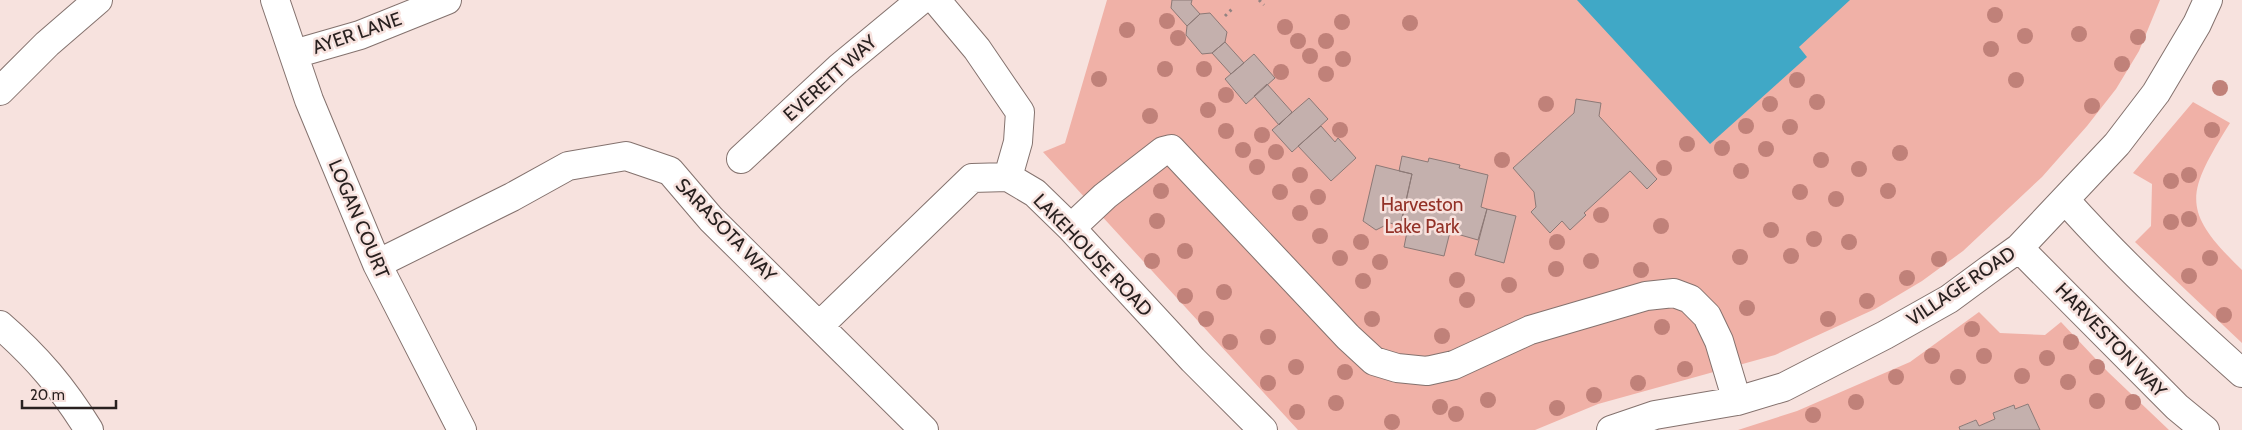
<svg xmlns="http://www.w3.org/2000/svg" width="2242" height="430" font-family="Cabin,sans-serif">
<rect width="100%" height="100%" fill="#f7e2de"/>
<path fill="#f0b1a7" d="M1107 0H2160L2139 51 2116 89 2087 126 2042 177 1963 251 1922 281 1875 309 1775 355 1598 404 1535 430H1298L1043 152 1065 143Z
M2193 102 2230 123C2186 194 2180 210 2242 270V343L2135 242 2151 226 2152 184 2133 173Z
M1979 312 2000 333 2045 335 2061 322 2108 372 2169 430H2040L2028 404 2015 409 2013 405 1993 413 1995 419 1979 426 1975 420 1959 427 1960 430H1738L1797 411 1910 362Z"/>
<path fill="#40a8c6" d="M1577 0H1850L1799 47 1807 57 1710 144Z"/>
<path fill="#c4b0ad" stroke="#8c7976" d="M1172 0H1192L1191 4 1200 14 1187 26 1171 8Z
M1210 13 1227 32 1225 42 1212 53 1202 54 1186 35 1187 26 1200 14Z
M1225 42 1244 63 1231 74 1212 53Z
M1254 54 1275 78 1246 104 1225 79Z
M1267 84 1292 112 1279 125 1254 96Z
M1309 98 1328 119 1292 152 1272 130Z
M1576 99 1601 103 1599 116 1657 179 1647 189 1630 171 1584 213 1586 215 1570 230 1562 221 1550 233 1531 212 1536 207 1534 192 1513 168 1574 113Z
M1321 126 1335 142 1338 138 1356 158 1331 181 1298 146Z
M1402 156 1428 162 1429 158 1460 165 1459 168 1488 175 1481 207 1487 209 1478 240 1450 232 1444 256 1404 247 1409 222 1402 220 1412 174 1399 171Z
M1376 165 1412 174 1400 226 1390 223 1376 230 1363 221Z
M1487 209 1516 216 1504 263 1475 255Z
M2028 404 2040 430H1960L1959 427 1976 420 1979 426 1995 419 1993 413 2014 405 2015 409Z"/>
<g fill="none" stroke-linecap="round" stroke-linejoin="round">
<g stroke="#84726e" stroke-width="30">
<path id="minor" d="M275 0 309 100 377 264 462 430
M936 0 977 49 1020 112 1018 142 1008 177
M294 54 360 35 447 0
M0 91 47 44 98 0
M741 159 840 67 921 0
M2066 201C2121 262 2180 318 2242 373
M1071 228 1105 196 1163 151 1171 149 1348 337 1374 361 1397 368 1427 371 1454 365 1530 330 1646 296 1674 293 1690 299 1707 316 1719 341 1737 401
M2019 248 2177 407 2205 430
M377 264 512 197 568 166 626 156 670 171 711 219 924 430
M0 325C37 357 63 388 89 430
M820 325 972 178 1008 177 1035 193 1071 228 1193 360 1263 430
M1611 430 1655 415 1737 401 1784 387 1885 335 1949 299 1987 271 2019 248 2117 144 2156 93 2197 24 2208 0"/>
</g>
<path stroke="#928381" stroke-width="3" stroke-dasharray="2.5 4" stroke-linecap="butt" d="M1259 0 1264 5
M1225 16 1234 7"/>
<use href="#minor" stroke="#fff" stroke-width="28"/>
</g>
<g fill="#c08179">
<circle cx="1995" cy="15" r="8"/>
<circle cx="1167" cy="21" r="8"/>
<circle cx="1342" cy="22" r="8"/>
<circle cx="1410" cy="23" r="8"/>
<circle cx="1285" cy="27" r="8"/>
<circle cx="1127" cy="30" r="8"/>
<circle cx="2079" cy="34" r="8"/>
<circle cx="2025" cy="36" r="8"/>
<circle cx="2138" cy="37" r="8"/>
<circle cx="1178" cy="38" r="8"/>
<circle cx="1298" cy="41" r="8"/>
<circle cx="1326" cy="41" r="8"/>
<circle cx="1991" cy="49" r="8"/>
<circle cx="1310" cy="56" r="8"/>
<circle cx="1343" cy="59" r="8"/>
<circle cx="2122" cy="64" r="8"/>
<circle cx="1165" cy="69" r="8"/>
<circle cx="1204" cy="69" r="8"/>
<circle cx="1281" cy="72" r="8"/>
<circle cx="1326" cy="74" r="8"/>
<circle cx="1099" cy="79" r="8"/>
<circle cx="1797" cy="80" r="8"/>
<circle cx="2016" cy="80" r="8"/>
<circle cx="2220" cy="88" r="8"/>
<circle cx="1226" cy="95" r="8"/>
<circle cx="1817" cy="102" r="8"/>
<circle cx="1546" cy="104" r="8"/>
<circle cx="1770" cy="104" r="8"/>
<circle cx="2092" cy="106" r="8"/>
<circle cx="1208" cy="110" r="8"/>
<circle cx="1150" cy="116" r="8"/>
<circle cx="1746" cy="126" r="8"/>
<circle cx="1790" cy="127" r="8"/>
<circle cx="1340" cy="130" r="8"/>
<circle cx="2212" cy="130" r="8"/>
<circle cx="1226" cy="131" r="8"/>
<circle cx="1262" cy="135" r="8"/>
<circle cx="1687" cy="144" r="8"/>
<circle cx="1722" cy="148" r="8"/>
<circle cx="1766" cy="149" r="8"/>
<circle cx="1243" cy="150" r="8"/>
<circle cx="1276" cy="152" r="8"/>
<circle cx="1900" cy="153" r="8"/>
<circle cx="1502" cy="160" r="8"/>
<circle cx="1821" cy="160" r="8"/>
<circle cx="1257" cy="167" r="8"/>
<circle cx="1664" cy="168" r="8"/>
<circle cx="1859" cy="169" r="8"/>
<circle cx="1741" cy="171" r="8"/>
<circle cx="1300" cy="175" r="8"/>
<circle cx="2189" cy="175" r="8"/>
<circle cx="2171" cy="181" r="8"/>
<circle cx="1161" cy="191" r="8"/>
<circle cx="1888" cy="191" r="8"/>
<circle cx="1280" cy="192" r="8"/>
<circle cx="1800" cy="192" r="8"/>
<circle cx="1318" cy="197" r="8"/>
<circle cx="1836" cy="199" r="8"/>
<circle cx="1300" cy="213" r="8"/>
<circle cx="1601" cy="215" r="8"/>
<circle cx="2189" cy="219" r="8"/>
<circle cx="1157" cy="221" r="8"/>
<circle cx="2171" cy="222" r="8"/>
<circle cx="1661" cy="226" r="8"/>
<circle cx="1771" cy="230" r="8"/>
<circle cx="1320" cy="236" r="8"/>
<circle cx="1814" cy="239" r="8"/>
<circle cx="1361" cy="242" r="8"/>
<circle cx="1557" cy="242" r="8"/>
<circle cx="1849" cy="242" r="8"/>
<circle cx="1185" cy="251" r="8"/>
<circle cx="1791" cy="256" r="8"/>
<circle cx="1740" cy="257" r="8"/>
<circle cx="1340" cy="258" r="8"/>
<circle cx="2210" cy="258" r="8"/>
<circle cx="1939" cy="259" r="8"/>
<circle cx="1152" cy="261" r="8"/>
<circle cx="1591" cy="261" r="8"/>
<circle cx="1380" cy="262" r="8"/>
<circle cx="1556" cy="269" r="8"/>
<circle cx="1641" cy="270" r="8"/>
<circle cx="2189" cy="276" r="8"/>
<circle cx="1907" cy="278" r="8"/>
<circle cx="1457" cy="280" r="8"/>
<circle cx="1363" cy="281" r="8"/>
<circle cx="1509" cy="285" r="8"/>
<circle cx="1224" cy="292" r="8"/>
<circle cx="1185" cy="296" r="8"/>
<circle cx="1467" cy="300" r="8"/>
<circle cx="1867" cy="301" r="8"/>
<circle cx="1747" cy="308" r="8"/>
<circle cx="2224" cy="315" r="8"/>
<circle cx="1206" cy="319" r="8"/>
<circle cx="1372" cy="319" r="8"/>
<circle cx="1828" cy="319" r="8"/>
<circle cx="1662" cy="327" r="8"/>
<circle cx="1972" cy="329" r="8"/>
<circle cx="1442" cy="336" r="8"/>
<circle cx="1268" cy="337" r="8"/>
<circle cx="1230" cy="342" r="8"/>
<circle cx="2071" cy="342" r="8"/>
<circle cx="1932" cy="356" r="8"/>
<circle cx="1984" cy="356" r="8"/>
<circle cx="2047" cy="358" r="8"/>
<circle cx="1296" cy="367" r="8"/>
<circle cx="2097" cy="367" r="8"/>
<circle cx="1685" cy="369" r="8"/>
<circle cx="1345" cy="372" r="8"/>
<circle cx="2022" cy="376" r="8"/>
<circle cx="1896" cy="377" r="8"/>
<circle cx="1958" cy="377" r="8"/>
<circle cx="2068" cy="382" r="8"/>
<circle cx="1268" cy="383" r="8"/>
<circle cx="1638" cy="383" r="8"/>
<circle cx="1594" cy="395" r="8"/>
<circle cx="1488" cy="400" r="8"/>
<circle cx="2097" cy="401" r="8"/>
<circle cx="1856" cy="402" r="8"/>
<circle cx="2133" cy="402" r="8"/>
<circle cx="1336" cy="403" r="8"/>
<circle cx="1440" cy="407" r="8"/>
<circle cx="1557" cy="408" r="8"/>
<circle cx="1297" cy="412" r="8"/>
<circle cx="1456" cy="414" r="8"/>
<circle cx="1813" cy="415" r="8"/>
<circle cx="1392" cy="422" r="8"/>
</g>
<g text-anchor="middle" dominant-baseline="central" stroke-width="5" stroke-linejoin="round" paint-order="stroke">
<g font-size="19" fill="#292120" stroke="#f7e2de">
<text transform="translate(357 33) rotate(-19)">AYER LANE</text>
<text transform="translate(830 78) rotate(-42)">EVERETT WAY</text>
<text transform="translate(359 219) rotate(67)">LOGAN COURT</text>
<text transform="translate(726 230) rotate(46)">SARASOTA WAY</text>
<text transform="translate(1093 255) rotate(46)">LAKEHOUSE ROAD</text>
<text transform="translate(1961 286) rotate(-34)">VILLAGE ROAD</text>
<text transform="translate(2111 340) rotate(46)">HARVESTON WAY</text>
</g>
<g font-size="19" fill="#933127" stroke="#f7e2de">
<text x="1422" y="204">Harveston<tspan x="1422" dy="22">Lake Park</tspan></text>
</g>
</g>
<path d="M22 400v8h94v-8" fill="none" stroke="#292120" stroke-width="2.5"/>
<text x="30" y="400" font-size="15" fill="#292120" stroke="#f7e2de" stroke-width="4" paint-order="stroke">20 m</text>
</svg>
